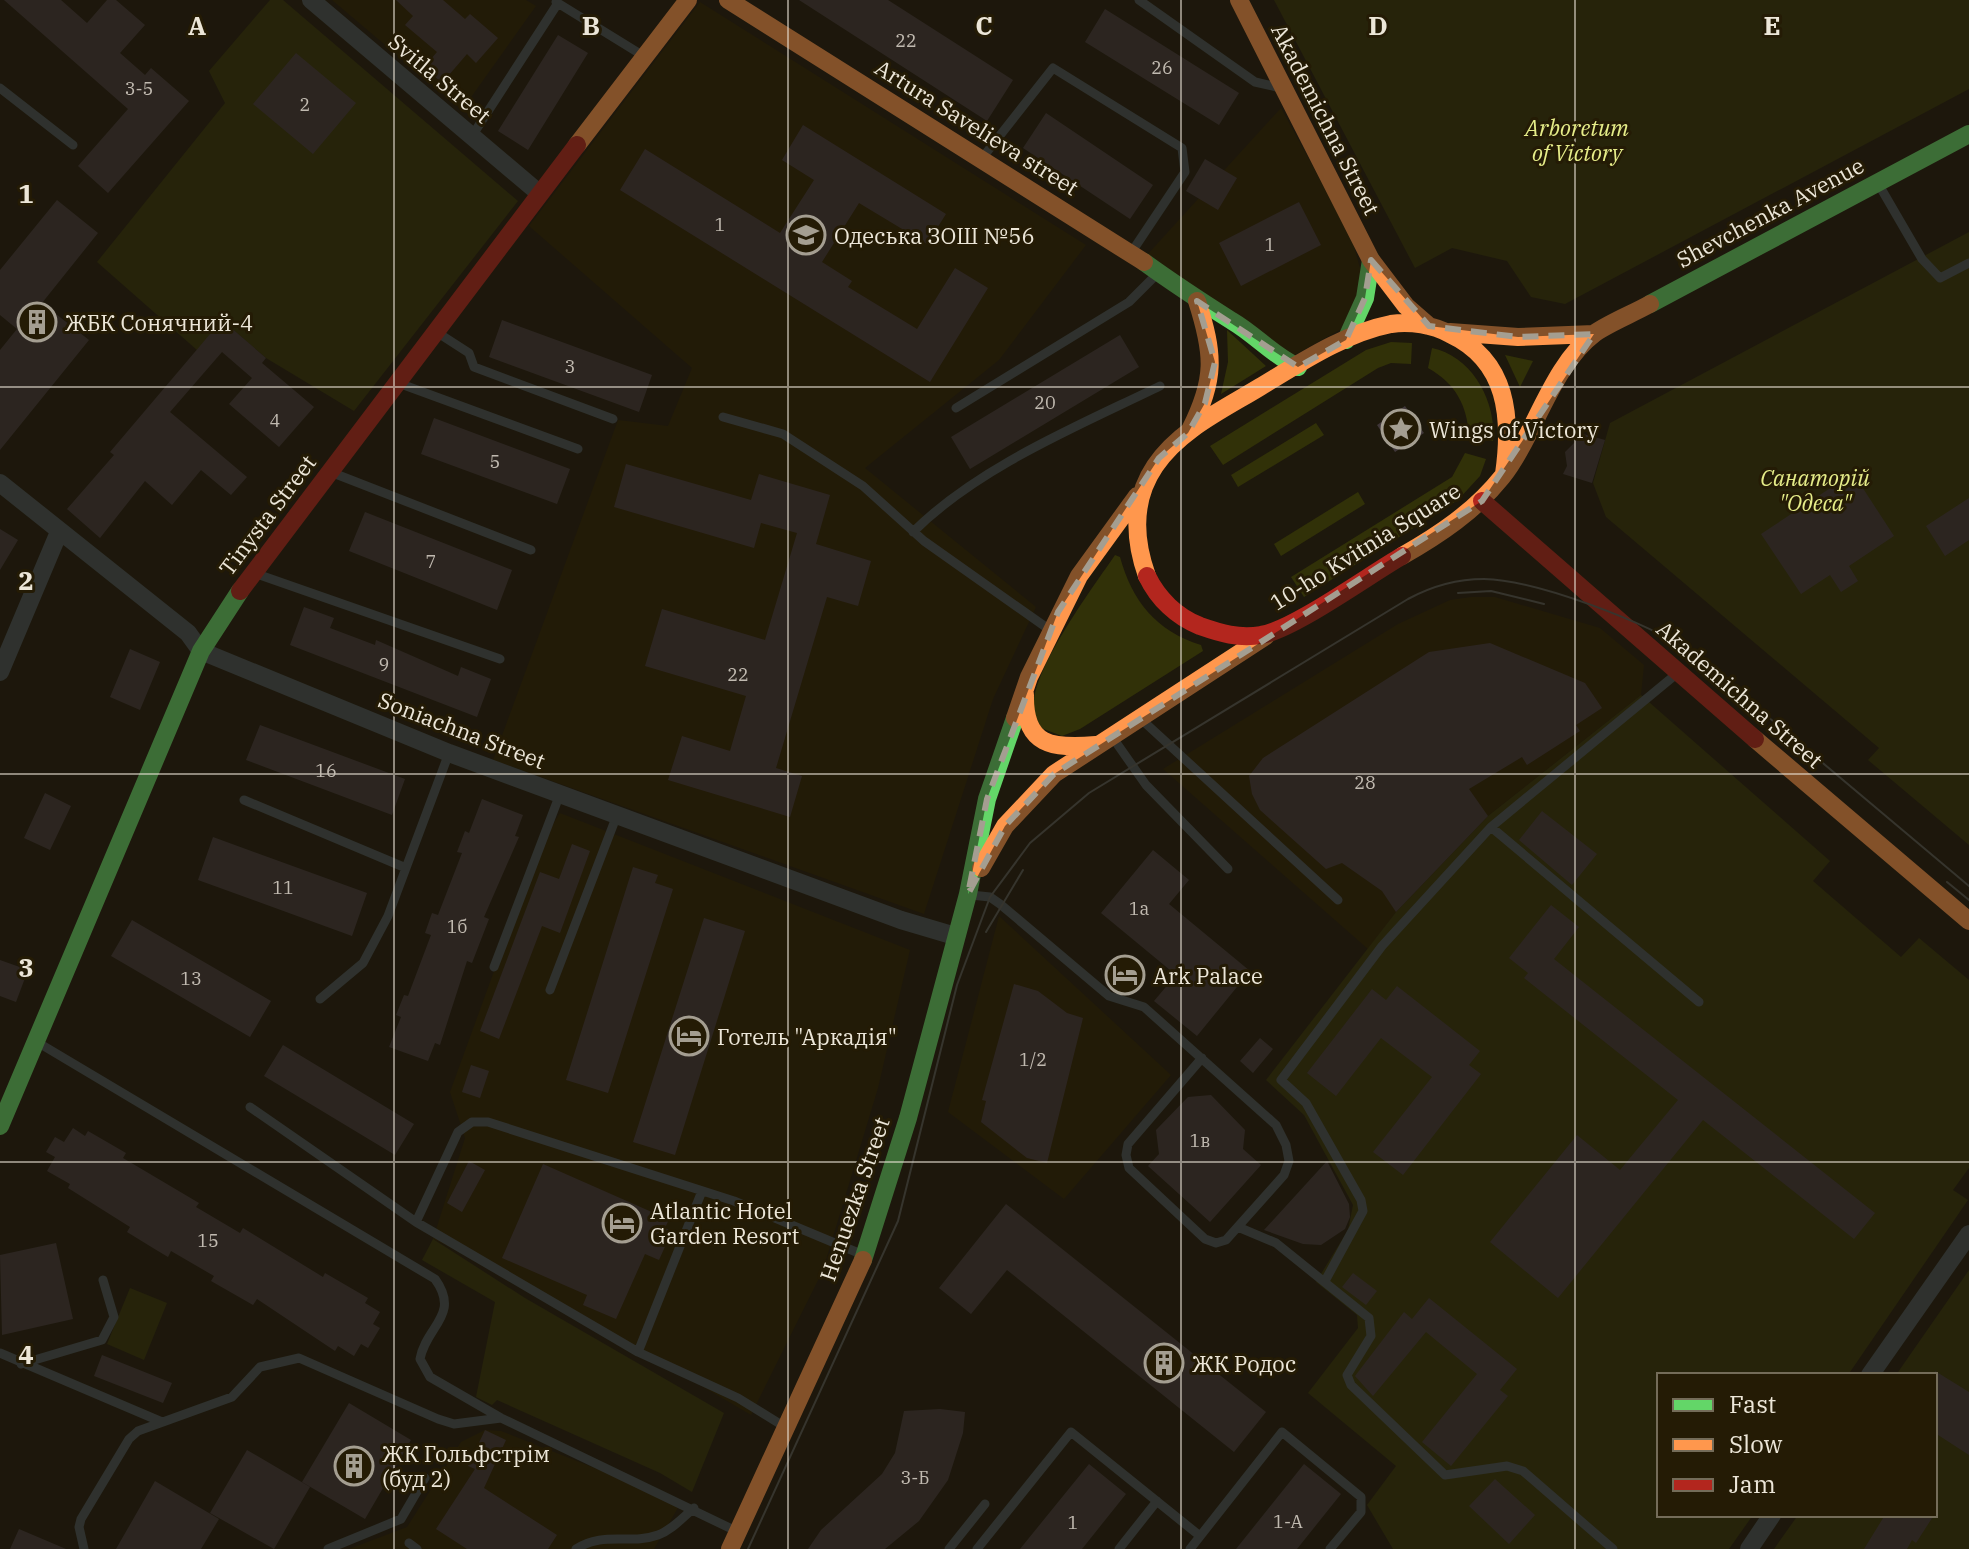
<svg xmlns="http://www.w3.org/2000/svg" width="1969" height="1549" font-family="'IBM Plex Serif',serif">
<rect width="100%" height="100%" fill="#1d180c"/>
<path fill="#291f02" d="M332 0H526L536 6 462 110Z
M700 2 1086 245 999 360 865 468 1036 607 993 699 924 914 493 760 618 420 668 426 692 368 529 226Z
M1281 108 1351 236 1365 286 1345 327 1289 358 1147 255Z
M1471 597H1495L1600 628 1644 665 1641 695 1488 816 1396 912 1368 949 1163 769 1398 624 1450 600Z
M560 813 910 950 878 1088 823 1270 751 1415 528 1284 433 1239 465 1138 450 1092 540 845Z
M999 916 1171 1075 1064 1199 948 1112Z
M485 1430 501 1431 645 1488 679 1506 654 1549H349L407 1527 461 1442Z"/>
<path fill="#313108" d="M270 0H283L518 201 354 411 266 358 223 321 197 350 97 262 225 103 209 71Z
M1274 0H1969V89L1565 304 1531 297 1507 261 1452 248 1415 268Z
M1969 232V845L1868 760 1879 748 1606 517 1593 483 1610 423Z
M1227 330 1266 366 1221 394 1228 362Z
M1391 342 1412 343 1411 364 1391 363 1378 368 1223 465 1210 446 1366 350Z
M1432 348C1472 356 1497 402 1493 441L1469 436C1467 405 1456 384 1428 368Z
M1505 355 1533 361 1520 387Z
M1316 423 1324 435 1238 487 1231 475Z
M1465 453 1486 459 1480 476 1458 500 1304 597 1291 577 1452 477Z
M1358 492 1365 504 1281 556 1274 544Z
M1115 555 1120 557C1132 601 1156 631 1201 645L1203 651 1080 729 1062 736 1041 728C1039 723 1035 716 1034 710 1028 674 1094 586 1115 555Z
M1641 695 1830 861 1813 881 1901 957 1919 938 1969 980V1168L1953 1190 1968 1200 1848 1375H1659V1515H1753L1729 1549H1393L1367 1505 1396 1466 1308 1393 1358 1328 1357 1315 1316 1282 1348 1230 1353 1205 1304 1115 1266 1080 1396 912 1488 816Z
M433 1239 525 1298 724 1413 692 1492 660 1473 497 1400 492 1405 476 1397 495 1302 422 1260Z
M1969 1270V1549H1774L1798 1515H1935V1375H1896Z
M130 1288 167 1303 144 1360 107 1344Z"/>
<path fill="#3f3639" d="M4 0H61L87 23 107 0H116L145 25 120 53 145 75 151 68 189 101 108 193 78 166 128 109Z
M396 0H443L465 19 470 14 498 38 476 63 467 54 442 83 424 67 437 52 405 25 413 16Z
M799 0H888L1013 80 987 121Z
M1105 9 1239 93 1219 125 1085 42Z
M558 35 588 53 528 150 498 131Z
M296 53 356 103 313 154 253 104Z
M1046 113 1153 185 1130 219 1023 148Z
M803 125 946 214 927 244 859 203 822 262 852 281 848 287 917 329 955 268 988 288 930 382 620 190 645 149 780 233 814 180 782 160Z
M1205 159 1237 178 1218 210 1186 191Z
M57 200 98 233 42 303 89 340 0 450V350L17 329 0 315V270Z
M1299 202 1321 245 1241 286 1219 243Z
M222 320 266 358 262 363 314 407 279 447 229 404 252 378 222 352 170 412 247 477 231 495 201 470 172 505 145 481 100 538 67 509 114 455 110 452Z
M502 320 652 375 639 412 489 357Z
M1120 335 1139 367 970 469 951 437Z
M1405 406 1424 433 1395 452 1377 425Z
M434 418 570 469 557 504 421 454Z
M1576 432 1605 440 1592 483 1563 474 1567 466 1565 452 1575 442Z
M626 464 751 500 759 474 830 495 816 544 871 561 858 606 827 597 776 768 802 776 790 817 668 780 682 736 730 751 746 696 645 666 662 609 765 640 797 533 761 523 754 548 614 507Z
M1853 473 1894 536 1849 566 1858 581 1841 592 1830 575 1801 594 1761 534Z
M1969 498V540L1945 556 1926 526Z
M365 512 512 570 497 610 349 551Z
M0 529 18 540 0 570Z
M304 607 334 618 330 628 375 645 376 640 458 676 461 667 491 679 477 717 290 645Z
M1490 643 1585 683 1602 708 1576 725 1580 731 1527 765 1522 757 1469 789 1488 816 1396 912 1382 891 1342 863 1326 869 1260 810 1252 794 1249 776 1263 758 1429 652Z
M130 649 160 662 140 710 110 697Z
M260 725 405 779 392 815 246 760Z
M45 793 71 806 50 850 24 838Z
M482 799 523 815 515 836 519 837 484 917 489 919 472 963 467 961 440 1045 435 1043 428 1061 389 1047 401 1017 396 1015 404 995 408 996 431 935 425 933 432 913 438 915 462 853 457 852 465 831 469 833Z
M1542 811 1597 854 1572 885 1519 840Z
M213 837 367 893 352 936 198 880Z
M572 844 590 851 560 933 542 926 499 1039 480 1031 540 872 559 879Z
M1153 850 1189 880 1169 904 1250 971 1197 1036 1154 1001 1176 975 1101 913Z
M633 867 658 875 655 883 673 889 608 1093 566 1080Z
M1551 905 1579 927 1554 959 1875 1213 1854 1239 1703 1120 1558 1298 1490 1242 1577 1135 1620 1170 1678 1100 1524 978 1528 973 1509 958Z
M704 918 745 931 675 1155 633 1142Z
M132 920 271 1001 250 1037 111 956Z
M0 960 28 970 16 1002 0 996Z
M1014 984 1038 991 1067 1013 1083 1018 1047 1163 1027 1158 981 1122 986 1101 982 1100Z
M1397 986 1480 1051 1469 1065 1481 1074 1403 1175 1373 1152 1432 1077 1381 1038 1336 1096 1307 1073 1372 989 1386 1000Z
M1260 1038 1273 1049 1253 1073 1240 1061Z
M283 1045 414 1124 395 1155 264 1076Z
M471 1065 489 1071 480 1098 462 1092Z
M1211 1095 1245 1130 1243 1149 1261 1165 1210 1222 1148 1166 1159 1154 1156 1130 1188 1097Z
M73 1128 85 1136 88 1131 126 1153 123 1158 199 1203 196 1207 240 1233 243 1228 323 1277 325 1273 368 1298 365 1303 380 1312 373 1324 380 1328 368 1348 361 1344 354 1356 338 1346 335 1351 257 1299 253 1305 211 1281 214 1276 171 1251 168 1257 153 1248 127 1232 130 1227 68 1188 70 1184 47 1171 55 1157 46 1152 55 1137 64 1142Z
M469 1161 485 1170 462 1212 447 1203Z
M1327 1161 1349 1204 1350 1217 1345 1229 1321 1245 1303 1244 1264 1230Z
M543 1164 654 1213 661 1207 671 1215 665 1228 672 1231 659 1260 645 1254 616 1319 583 1305 587 1295 502 1258Z
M1006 1204 1266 1412 1234 1452 1007 1270 971 1314 939 1288Z
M56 1243 73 1319 2 1335 0 1255Z
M1353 1273 1377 1291 1366 1305 1342 1287Z
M1429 1298 1517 1369 1500 1390 1508 1396 1451 1466 1422 1442 1477 1374 1426 1332 1373 1396 1355 1376 1404 1312 1412 1319Z
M102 1355 172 1383 163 1403 94 1376Z
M1935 1371 1969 1392V1455L1935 1433Z
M349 1403 411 1440 365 1519 302 1482Z
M940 1409 965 1412 963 1433 948 1480 919 1521 885 1549H808L821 1530 882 1474 895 1453 904 1411Z
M485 1430 506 1440 484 1488 557 1535 548 1549H467L436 1529 475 1469 468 1466Z
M247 1450 310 1487 274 1549 210 1513Z
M1089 1464 1126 1494 1082 1549H1020Z
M1304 1464 1341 1494 1297 1549H1236Z
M1495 1479 1535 1515 1509 1544 1469 1506Z
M155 1481 219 1519 201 1549H116Z
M1885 1515H1934L1916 1543 1912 1540 1907 1549H1864Z
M19 1529 66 1549H10Z"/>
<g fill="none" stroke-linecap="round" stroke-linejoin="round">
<path stroke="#455157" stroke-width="9" d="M1139 0 1255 82 1277 87
M556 2 642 55
M0 88 73 145
M472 136 558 3
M983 157 1053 68 1182 148 1185 172 1133 250
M1879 185 1922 259 1940 278 1969 263
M438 333 469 353 474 367 613 419
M401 384 578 449
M956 408 1129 302 1156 275
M723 417 783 434 863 486 924 541 1050 630
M333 473 531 550
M913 532C978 467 1078 426 1160 386
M254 573 500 659
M1674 676 1491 827 1699 1002
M1142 720 1338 900
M1113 738 1146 785 1228 869
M244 800 406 868
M971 895 990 897 1000 904 1109 996 1144 1007 1276 1125 1286 1145 1289 1161 1284 1175 1226 1240 1216 1243 1205 1239 1129 1168 1126 1155 1128 1144 1202 1058
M494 967 560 794
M550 990 617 815
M320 999 363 963 388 916 449 753
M37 1042 435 1279C461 1315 426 1326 420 1359L430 1377 501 1418 736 1531
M250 1107 416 1222 638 1352 738 1398 785 1427
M416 1222 458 1132 472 1122H488L734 1201 861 1254
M1238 1227 1276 1243 1369 1318 1371 1336 1347 1375 1351 1385 1445 1475 1507 1466 1523 1471 1613 1549
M1325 1281 1363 1211 1361 1200 1306 1103 1281 1080 1382 946 1491 827
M638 1352 702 1191
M0 1353 162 1422
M21 1364 102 1340 114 1317 103 1280
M409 1543 417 1549
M84 1549 79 1527 81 1519 129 1439 138 1431 232 1397 260 1367 299 1358 438 1419 454 1424 501 1418
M328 1549 401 1519 425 1478
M576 1549C603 1531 630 1545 658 1535 672 1530 683 1517 694 1508
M949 1549 985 1504
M977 1549 1071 1432 1200 1536
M1119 1549 1157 1501
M1190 1549 1282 1432 1361 1497V1512L1330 1549"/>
<path stroke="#455157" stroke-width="18" d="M311 0 539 193
M0 483 188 633 201 651 449 753 901 920 955 936
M0 672 59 532
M1870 1375 1969 1234
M1749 1549 1772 1515"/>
<path stroke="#63d668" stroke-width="18" d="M1144 262C1173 283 1202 302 1232 321 1256 335 1272 355 1298 367
M1650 304 1969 134
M1346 340 1365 298 1371 260
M0 1126 201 651 240 591
M863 1260 908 1118 968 894 987 799 1015 718"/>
<path stroke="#ff974d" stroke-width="18" d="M728 0 1144 262
M1239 0 1371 260 1406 306 1429 326
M577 145 688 0
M1450 332 1518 337 1594 334
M1190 430C1216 379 1214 354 1197 301
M1402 556C1439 535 1475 511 1502 477 1535 435 1551 366 1595 333 1611 322 1632 314 1650 304
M1147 576C1134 540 1132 500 1155 466 1179 430 1224 409 1260 387 1300 363 1345 333 1391 324 1411 321 1433 325 1450 334 1508 361 1512 418 1504 474
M1025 695C1024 746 1052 749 1096 745
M1015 718 1029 677 1079 576 1137 496
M1755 739 1969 921
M981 868 1005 826 1054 774 1266 636
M730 1549 863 1260"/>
<path stroke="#b3261e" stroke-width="18" d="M1482 501 1755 739
M1147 576C1158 599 1177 617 1200 626 1220 633 1239 639 1261 635 1293 630 1369 575 1402 556
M240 591 577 145"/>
<path stroke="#545754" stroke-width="2" d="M1458 593 1491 591 1544 604
M1947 882 1969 900
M986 932 1023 870
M748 1549 898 1221 957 985 990 897 1030 843 1089 793 1408 599C1432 586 1457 579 1484 579 1537 580 1649 623 1692 653L1969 886"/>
</g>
<path d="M0 0H1969V1549H0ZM1371 260 1429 326 1518 337 1594 334 1482 501 1054 774 1005 826 968 894 987 799 1058 612 1159 458 1188 433 1205 403 1215 362 1197 301 1298 367 1346 340 1365 298Z" fill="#1d180c" fill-opacity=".55" fill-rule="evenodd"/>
<path fill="none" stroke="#a49e91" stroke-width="6" stroke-dasharray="16 10" stroke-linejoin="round" d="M1371 260 1429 326 1518 337 1594 334 1482 501 1054 774 1005 826 968 894 987 799 1058 612 1159 458 1188 433 1205 403 1215 362 1197 301 1298 367 1346 340 1365 298Z"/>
<path fill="none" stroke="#ece6d8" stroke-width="2" stroke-opacity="0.55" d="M394 0V1549M788 0V1549M1181 0V1549M1575 0V1549M0 387H1969M0 774H1969M0 1162H1969"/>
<defs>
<g id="school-ring" transform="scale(2)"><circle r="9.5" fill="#241b05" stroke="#a49e91" stroke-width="1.5"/><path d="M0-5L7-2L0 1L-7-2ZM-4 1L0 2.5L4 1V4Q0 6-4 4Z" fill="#a49e91"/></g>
<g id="building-ring" transform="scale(2)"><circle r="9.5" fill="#241b05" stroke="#a49e91" stroke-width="1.5"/><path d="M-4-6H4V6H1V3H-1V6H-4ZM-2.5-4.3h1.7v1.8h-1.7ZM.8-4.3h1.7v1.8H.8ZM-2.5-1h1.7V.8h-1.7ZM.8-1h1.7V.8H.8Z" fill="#a49e91"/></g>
<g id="sight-ring" transform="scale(2)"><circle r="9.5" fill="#241b05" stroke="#a49e91" stroke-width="1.5"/><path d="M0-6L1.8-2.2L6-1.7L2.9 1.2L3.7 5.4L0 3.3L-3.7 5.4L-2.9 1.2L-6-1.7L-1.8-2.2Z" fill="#a49e91"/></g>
<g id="hotel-ring" transform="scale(2)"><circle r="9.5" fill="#241b05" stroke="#a49e91" stroke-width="1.5"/><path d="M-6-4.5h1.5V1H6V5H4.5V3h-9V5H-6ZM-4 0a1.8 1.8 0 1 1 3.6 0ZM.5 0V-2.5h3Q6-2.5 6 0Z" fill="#a49e91"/></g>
</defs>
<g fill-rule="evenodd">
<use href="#school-ring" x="806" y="235"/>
<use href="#building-ring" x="37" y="322"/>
<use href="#sight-ring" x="1401" y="429"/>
<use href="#hotel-ring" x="1125" y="975"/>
<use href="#hotel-ring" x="689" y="1036"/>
<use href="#hotel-ring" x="622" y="1223"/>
<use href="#building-ring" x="1164" y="1363"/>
<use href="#building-ring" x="354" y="1466"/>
</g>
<g text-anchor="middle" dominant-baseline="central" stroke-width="6" stroke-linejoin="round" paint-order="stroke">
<g font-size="18" fill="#c1bab0">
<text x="906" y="40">22</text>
<text x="1162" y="67">26</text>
<text x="139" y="88">3-5</text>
<text x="305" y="104">2</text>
<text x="720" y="224">1</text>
<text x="1270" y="244">1</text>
<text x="570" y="366">3</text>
<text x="1045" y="402">20</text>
<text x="275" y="420">4</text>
<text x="495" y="461">5</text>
<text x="431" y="561">7</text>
<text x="384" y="664">9</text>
<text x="738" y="674">22</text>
<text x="326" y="770">16</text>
<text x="1365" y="782">28</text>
<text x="283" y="887">11</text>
<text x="1139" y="908">1а</text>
<text x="457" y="926">1б</text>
<text x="191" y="978">13</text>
<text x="1033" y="1059">1/2</text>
<text x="1200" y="1140">1в</text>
<text x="208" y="1240">15</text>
<text x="915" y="1477">3-Б</text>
<text x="1288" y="1521">1-А</text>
<text x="1073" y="1522">1</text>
</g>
<g font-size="22" fill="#ece6d8" stroke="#241b05">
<text transform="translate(440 78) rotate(40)">Svitla Street</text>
<text transform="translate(1326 119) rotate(63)">Akademichna Street</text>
<text transform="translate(977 127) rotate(32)">Artura Savelieva street</text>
<text transform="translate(1770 212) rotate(-28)">Shevchenka Avenue</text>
<text transform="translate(267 515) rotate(-53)">Tinysta Street</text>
<text transform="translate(1365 546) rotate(-32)">10-ho Kvitnia Square</text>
<text transform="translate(1740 694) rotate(41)">Akademichna Street</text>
<text transform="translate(462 730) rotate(21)">Soniachna Street</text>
<text transform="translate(854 1199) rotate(-71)">Henuezka Street</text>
</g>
<g font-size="22" font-style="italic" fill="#e6ed89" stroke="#241b05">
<text x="1577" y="127">Arboretum<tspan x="1577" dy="25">of Victory</tspan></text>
<text x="1815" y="477">Санаторій<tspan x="1815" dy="25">"Одеса"</tspan></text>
</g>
<g font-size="22" fill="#ece6d8" stroke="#241b05" text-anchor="start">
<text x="834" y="235">Одеська ЗОШ №56</text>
<text x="65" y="322">ЖБК Сонячний-4</text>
<text x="1429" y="429">Wings of Victory</text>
<text x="1153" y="975">Ark Palace</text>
<text x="717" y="1036">Готель "Аркадія"</text>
<text x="650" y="1210">Atlantic Hotel<tspan x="650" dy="25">Garden Resort</tspan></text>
<text x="1192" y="1363">ЖК Родос</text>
<text x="382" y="1453">ЖК Гольфстрім<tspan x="382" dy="25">(буд 2)</tspan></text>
</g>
</g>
<g font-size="26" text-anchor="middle" font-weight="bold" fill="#ece6d8" stroke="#241b05" stroke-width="6" stroke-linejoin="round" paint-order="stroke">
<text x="197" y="35">A</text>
<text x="591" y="35">B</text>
<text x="984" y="35">C</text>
<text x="1378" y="35">D</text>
<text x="1772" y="35">E</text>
<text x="26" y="203">1</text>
<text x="26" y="590">2</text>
<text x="26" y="977">3</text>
<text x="26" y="1364">4</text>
</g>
<rect x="1657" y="1373" width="280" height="144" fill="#241b05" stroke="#746c59" stroke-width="2"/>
<rect x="1673" y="1399" width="40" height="12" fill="#63d668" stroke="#746c59" stroke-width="2"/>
<text x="1729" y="1413" font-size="24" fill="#ece6d8">Fast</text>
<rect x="1673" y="1439" width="40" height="12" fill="#ff974d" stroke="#746c59" stroke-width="2"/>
<text x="1729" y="1453" font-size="24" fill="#ece6d8">Slow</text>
<rect x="1673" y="1479" width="40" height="12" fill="#b3261e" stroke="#746c59" stroke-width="2"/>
<text x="1729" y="1493" font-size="24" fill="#ece6d8">Jam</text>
</svg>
